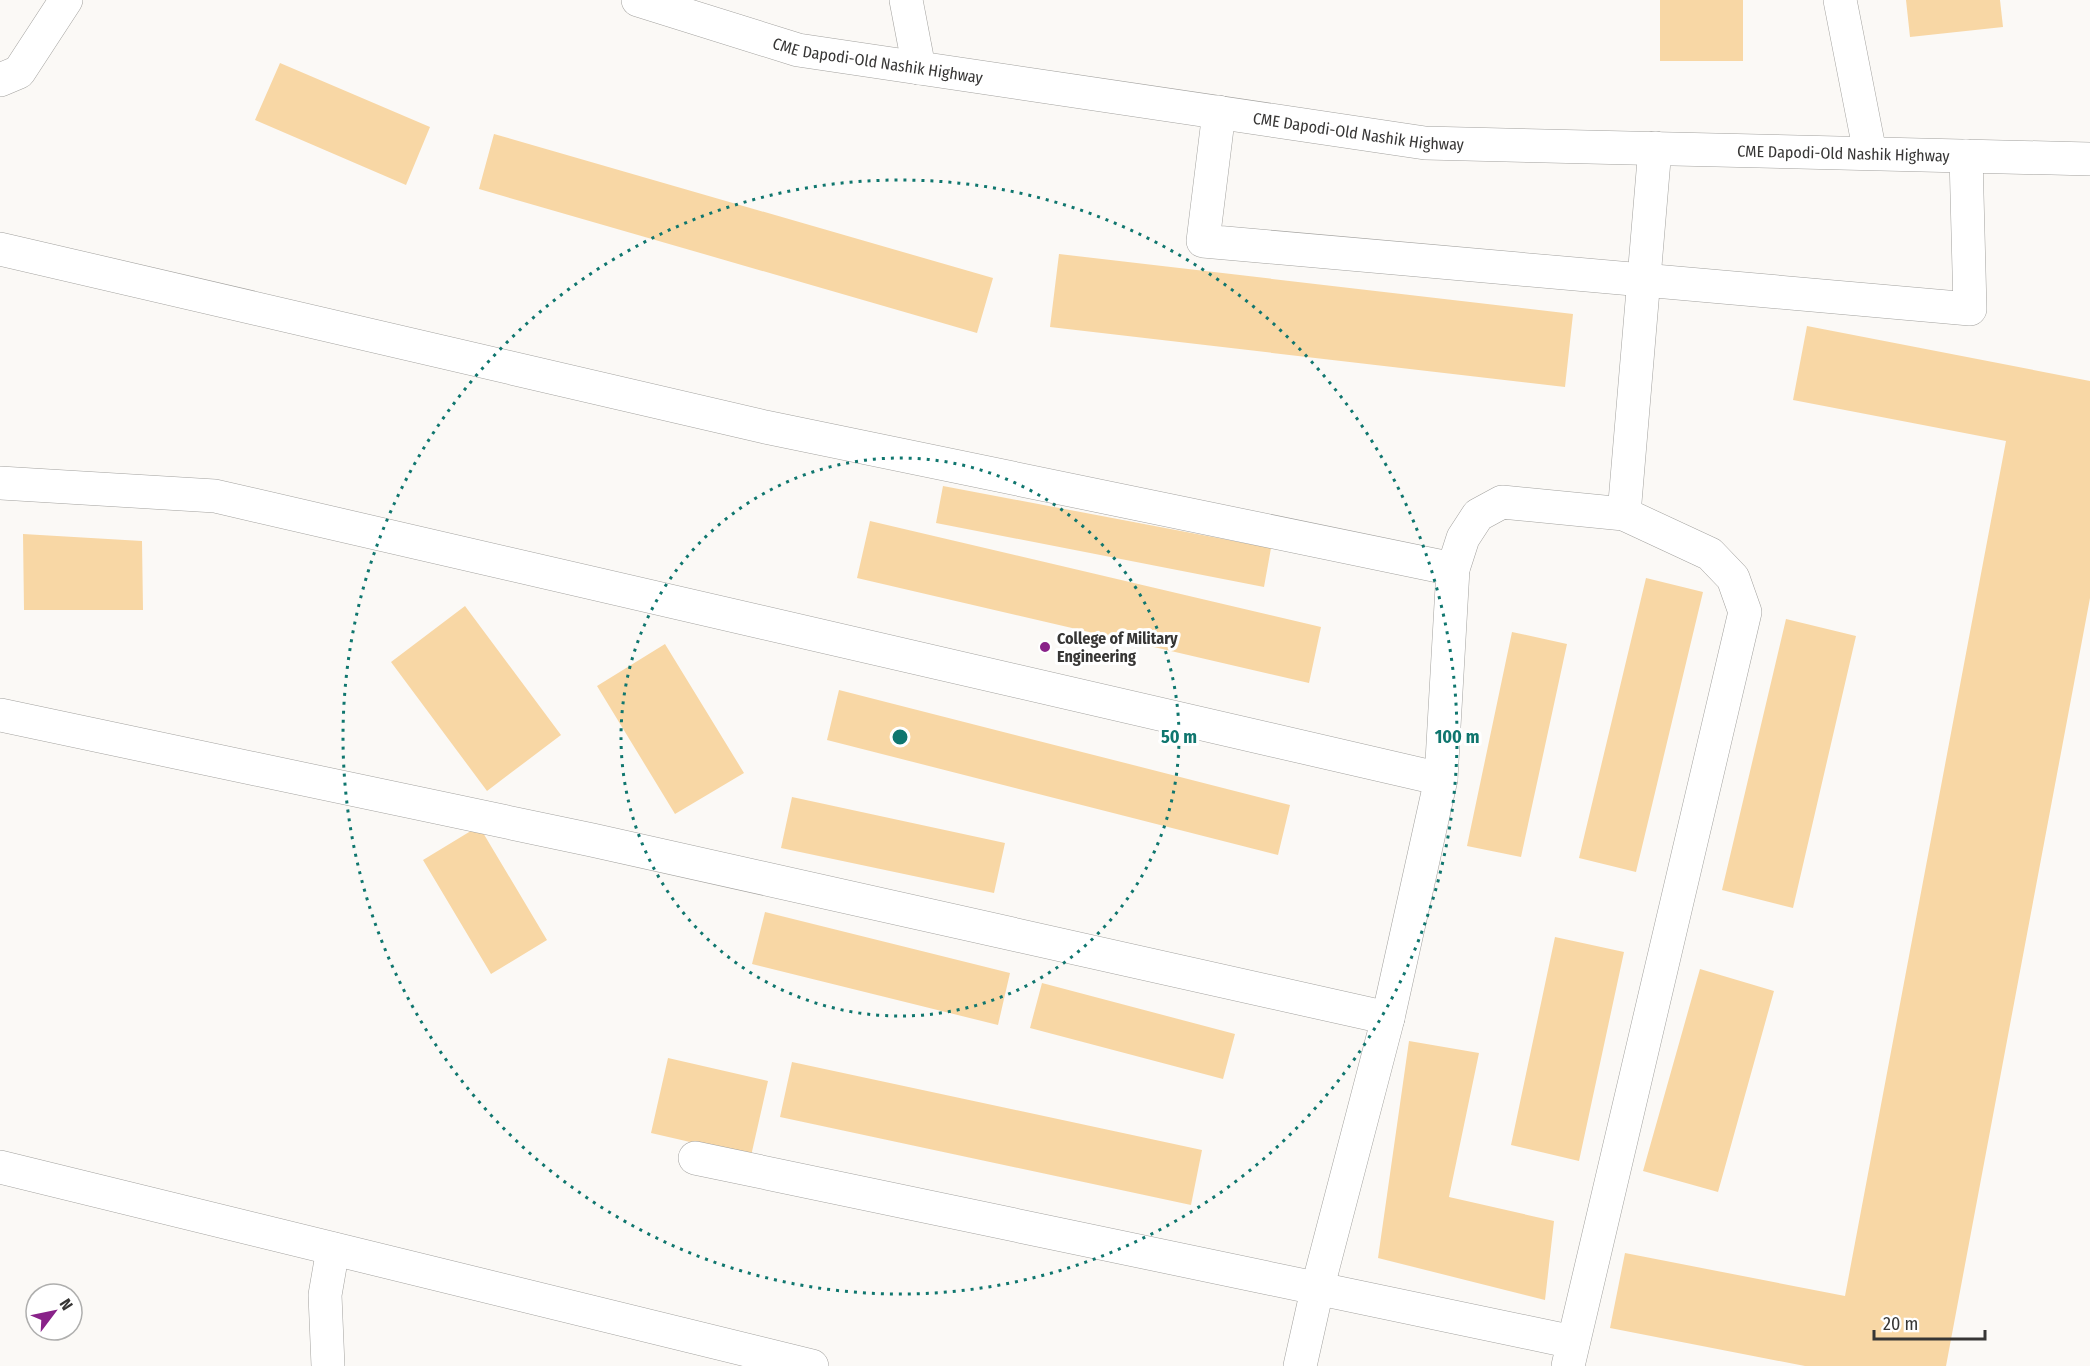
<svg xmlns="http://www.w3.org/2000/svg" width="2090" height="1366" font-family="'Fira Sans Condensed',sans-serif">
<rect width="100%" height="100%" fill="#fbf9f6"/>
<path fill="#f8d7a5" d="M1660 0H1743V61H1660Z
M1906 0H2000L2003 27 1910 37Z
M280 63 430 127 406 185 255 120Z
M494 134 993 278 977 333 479 189Z
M1059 254 1573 314 1565 387 1050 327Z
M1807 326 2090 381V598L1946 1366H1805L1610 1328 1625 1253 1845 1296 2006 441 1793 400Z
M943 486 1271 548 1264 587 936 523Z
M870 521 1321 627 1309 683 857 578Z
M23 534 142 541 143 610H24Z
M1646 578 1703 592 1636 872 1579 858Z
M465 606 561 735 487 791 391 662Z
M1786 619 1856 636 1793 908 1722 890Z
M1512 632 1567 644 1521 857 1467 846Z
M665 644 744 773 675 814 597 686Z
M839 690 1290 805 1278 855 827 740Z
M792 797 1005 843 994 893 781 848Z
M479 826 547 940 491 974 423 860Z
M765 912 1010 973 998 1025 752 964Z
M1555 937 1624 952 1579 1161 1511 1145Z
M1700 969 1774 991 1718 1192 1643 1171Z
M1042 983 1235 1034 1223 1079 1030 1028Z
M1409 1041 1479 1053 1449 1197 1554 1221 1545 1300 1378 1258Z
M668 1058 768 1081 751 1156 651 1133Z
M792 1062 1202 1150 1191 1205 780 1117Z"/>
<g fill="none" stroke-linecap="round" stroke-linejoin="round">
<g stroke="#a3a29f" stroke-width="34">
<g id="minor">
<path id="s1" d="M638 0 798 50 1425 143 2090 159"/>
<path d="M906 0 919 68"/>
<path d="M1840 0 1870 153"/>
<path d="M0 80 19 72 66 0"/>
<path d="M1219 112 1203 241 1970 309 1966 156"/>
<path d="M0 249 765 427 1453 569"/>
<path d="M0 483 215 496 1441 779"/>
<path d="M1624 514 1655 148"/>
<path d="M0 715 592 840 1388 1018"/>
<path d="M695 1158 1573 1342"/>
<path d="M0 1167 812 1366"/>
<path d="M328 1366 325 1295 333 1249"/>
<path d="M1300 1366 1317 1290 1388 1018 1441 779 1453 569 1463 538 1478 515 1502 502 1624 514 1710 554 1733 578 1745 612 1568 1366"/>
</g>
</g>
<use href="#minor" stroke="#fff" stroke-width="33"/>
</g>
<g fill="none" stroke="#0f766e" stroke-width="3" stroke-dasharray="3 6">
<circle cx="900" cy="737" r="279"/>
<circle cx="900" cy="737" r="557"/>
</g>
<circle fill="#892289" stroke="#fff" stroke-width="2" cx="1045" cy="647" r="6"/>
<g text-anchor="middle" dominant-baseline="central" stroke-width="6" stroke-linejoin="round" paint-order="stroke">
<g font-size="16" fill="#373635" stroke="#fff">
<text stroke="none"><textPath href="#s1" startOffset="248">CME Dapodi-Old Nashik Highway</textPath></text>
<text stroke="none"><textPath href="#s1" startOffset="734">CME Dapodi-Old Nashik Highway</textPath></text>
<text stroke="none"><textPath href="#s1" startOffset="1220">CME Dapodi-Old Nashik Highway</textPath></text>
</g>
<g font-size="16" font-weight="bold" fill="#373635" stroke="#fff" text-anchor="start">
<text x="1057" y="638">College of Military<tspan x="1057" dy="18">Engineering</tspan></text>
</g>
</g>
<circle cx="900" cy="737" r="9" fill="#0f766e" stroke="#fff" stroke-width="3"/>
<g font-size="18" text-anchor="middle" font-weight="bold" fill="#0f766e" stroke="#fff" stroke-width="6" stroke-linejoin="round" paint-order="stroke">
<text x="1179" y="743">50 m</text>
<text x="1457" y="743">100 m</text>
</g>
<g transform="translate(54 1312) rotate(58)"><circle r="28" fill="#ffffff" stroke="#afafae" stroke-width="1.5"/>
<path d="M0-4.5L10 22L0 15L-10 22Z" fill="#892289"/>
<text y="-9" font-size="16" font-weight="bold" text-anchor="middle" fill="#373635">N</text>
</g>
<path d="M1874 1330v9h111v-9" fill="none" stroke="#373635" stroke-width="3"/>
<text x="1883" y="1330" font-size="18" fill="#373635" stroke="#ffffff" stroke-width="4.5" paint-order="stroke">20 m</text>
</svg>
